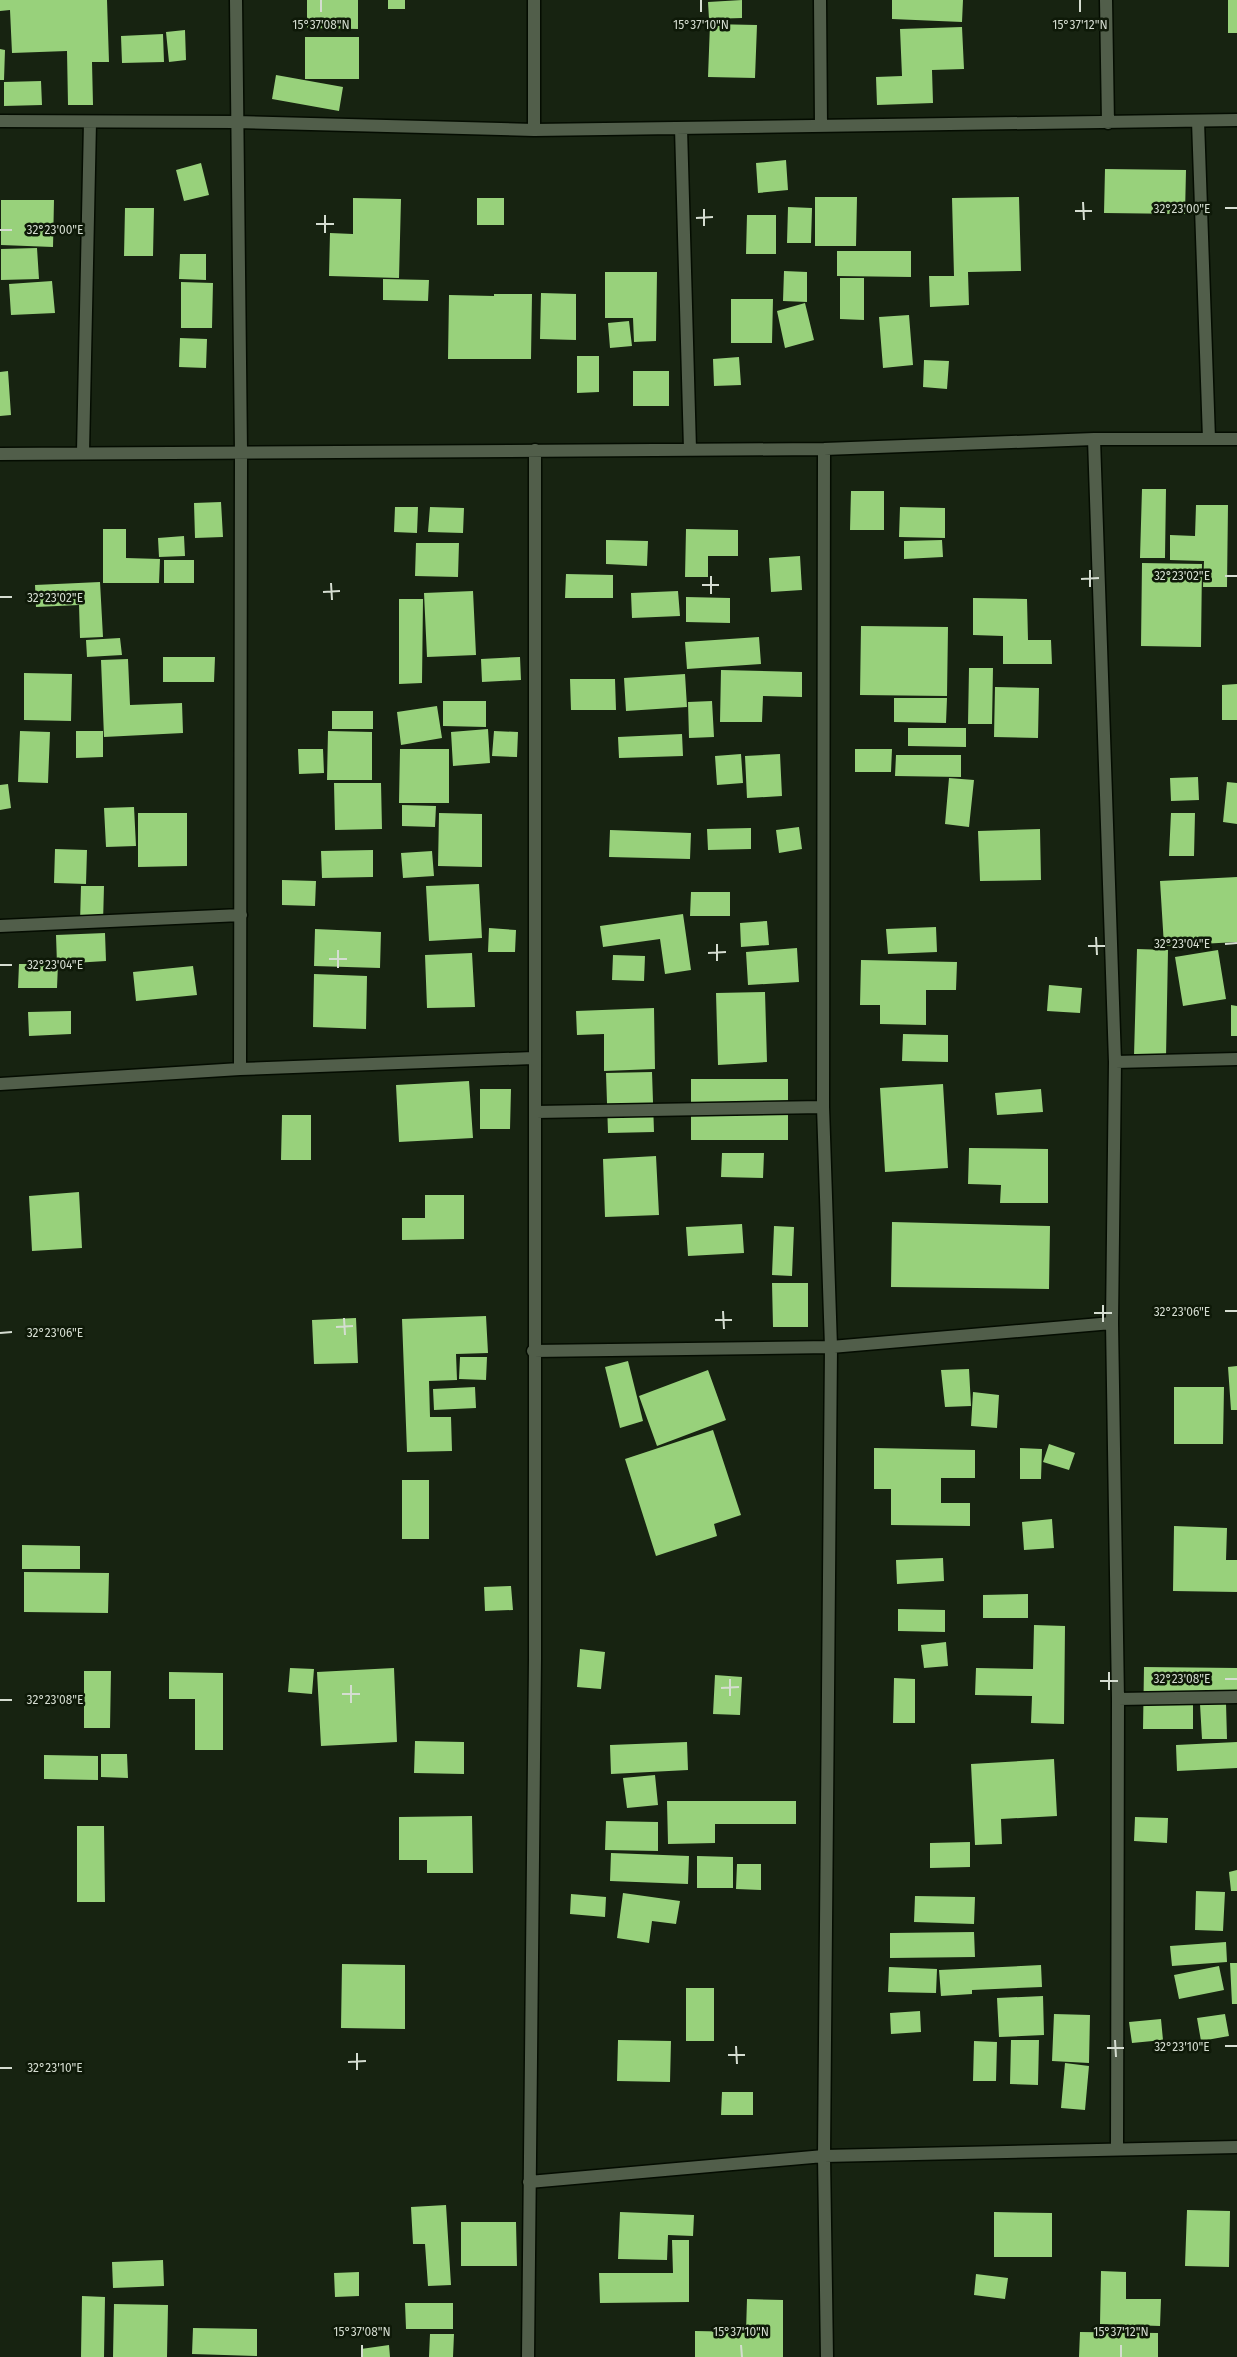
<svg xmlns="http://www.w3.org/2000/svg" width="1237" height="2357" font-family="'Fira Sans',sans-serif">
<rect width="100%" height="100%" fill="#172311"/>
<path fill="#98d17b" d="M0 0H107L109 62H92L93 105H68L67 51 12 53 10 10 0 11Z
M307 0H358V29L307 28Z
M388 0H405V9H388Z
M742 0V18L709 19 708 2Z
M892 0H963L962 22 892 19Z
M1228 0H1237V33H1228Z
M710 24 757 25 755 78 708 77Z
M962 27 964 69 932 70 933 103 877 105 876 77 902 76 900 29Z
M185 30 186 60 169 62 166 32Z
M163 34 164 62 122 63 121 36Z
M305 37H359V79H305Z
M0 49 5 50 4 80H0Z
M276 75 343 87 339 111 272 99Z
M41 81 42 105 4 106V82Z
M786 160 788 190 758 193 756 163Z
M201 163 209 195 184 201 176 170Z
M1105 169 1186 170 1185 214 1104 213Z
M815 197H857L856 246H815Z
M1019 197 1021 271 968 272 969 305 930 307 929 276H954L952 198Z
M353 198 401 199 399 278 329 276 330 233 353 234Z
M477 198H504V225H477Z
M1 200H54L53 247 1 245Z
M788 207 812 208 811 243H787Z
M125 208H154L153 256H124Z
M747 215H776V254H746Z
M37 248 39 279 1 280V249Z
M837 251H911V277L837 276Z
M180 254H206V280L179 279Z
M784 271 807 272V302L783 301Z
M605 272H657L656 341 634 342 633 318H605Z
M840 278H864V320L840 319Z
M383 279 429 280 428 301 383 300Z
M52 281 55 313 11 315 9 284Z
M181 282 213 283 212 328H181Z
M541 293 576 294V340L540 339Z
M494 294H532L531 359H448L449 295 494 296Z
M731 299H773L772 343H731Z
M805 303 814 340 785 348 777 311Z
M909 315 913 365 883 368 879 317Z
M629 321 632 346 610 348 608 323Z
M180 338 207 339 206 368 179 367Z
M577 356H599V392L577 393Z
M739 357 741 385 714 386 713 359Z
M924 360 949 361 947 389 923 387Z
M8 371 11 415 0 416V372Z
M633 371H669V406H633Z
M1142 489H1166L1165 558H1140Z
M851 491H884V530H850Z
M221 502 223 537 195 538 194 503Z
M1196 505H1228L1227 587H1203L1204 561 1170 560V535L1195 536Z
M395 507H418L417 533 394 532Z
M430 507 464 508 463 533 428 532Z
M900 507 945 508V538L899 537Z
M103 529H126V558L160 559 159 583H103Z
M686 529 738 530V556H708V577H685Z
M184 536 185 556 159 557 158 538Z
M606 540 648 541 647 566 606 564Z
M942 540 943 557 904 559V541Z
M416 543H459L458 577 415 576Z
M800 556 802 590 771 592 769 558Z
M164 560H194V583H164Z
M1142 563 1202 564 1201 647 1141 646Z
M566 574 613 575V598H565Z
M100 582 103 637 80 638 79 605 36 607 35 585Z
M473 591 476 655 427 657 424 593Z
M678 591 680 616 632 618 631 593Z
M686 597 730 598V623L686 622Z
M973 598 1027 599 1028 640H1051L1052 664H1003V636L973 635Z
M399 599H423L422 683 399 684Z
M861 626 948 627 947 696 860 695Z
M759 637 761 664 687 669 685 642Z
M120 638 122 655 87 657 86 640Z
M163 657H215L214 682H163Z
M520 657 521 680 482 682 481 659Z
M128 659 130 705 182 703 183 733 104 737 101 660Z
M969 668H993L992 724H968Z
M721 670 802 672V697L763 696 762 722H720Z
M24 673 72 674 71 721 24 720Z
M685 674 687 707 626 711 624 678Z
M570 679H615L616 710H571Z
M1237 684V720H1222V685Z
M995 687 1039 688 1038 738 994 737Z
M894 698H947L946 723 894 722Z
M443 701H486V727L443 726Z
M712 701 714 737 689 738 688 702Z
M437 706 442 738 401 745 397 712Z
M332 711H373V729H332Z
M908 728H966V747L908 746Z
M488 729 490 763 453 766 451 732Z
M20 731 50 732 48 783 18 782Z
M76 731H103V757L76 758Z
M328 731 372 732V780H327Z
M494 731 518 732 517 757 492 756Z
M682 734 683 756 619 758 618 737Z
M298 749H323L324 773 299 774Z
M400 749H449V803H399Z
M855 749H892L891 772H855Z
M741 754 743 783 717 785 715 756Z
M780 754 782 796 747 798 745 756Z
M896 755H961V777L895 776Z
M1198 777 1199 800 1171 801 1170 778Z
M949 778 974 780 969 827 945 824Z
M1227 782 1237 783V824L1223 822Z
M334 783H381L382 829 335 830Z
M8 784 11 808 0 810V785Z
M402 805 436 806 435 827 402 826Z
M134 807 136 846 106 847 104 808Z
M138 813H187V866L138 867Z
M439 813 482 814V867L438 866Z
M1171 813H1195L1194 856H1169Z
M799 827 802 849 779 853 776 830Z
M751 828V849L708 850 707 829Z
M1040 829 1041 880 980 881 978 831Z
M610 830 691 833 690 859 609 857Z
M55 849 87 850 86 884 54 883Z
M373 850V877L322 878 321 851Z
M432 851 434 876 403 878 401 853Z
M1237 877V942L1164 946 1160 881Z
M282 880 316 881 315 906 282 905Z
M479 884 482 938 429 941 426 886Z
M81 886H104L103 923H80Z
M691 892H730V916H690Z
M683 914 691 970 665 974 660 939 603 947 600 926Z
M767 921 769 945 741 947 740 923Z
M936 927 937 952 888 954 886 929Z
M489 928 516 930 515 952H488Z
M315 929 381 932 380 968 314 966Z
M105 933 106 961 57 964 56 935Z
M797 948 799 982 748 985 746 952Z
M1137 949 1168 950 1166 1057 1134 1056Z
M1218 950 1226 999 1183 1006 1175 957Z
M472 953 475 1007 427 1008 425 955Z
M613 955 645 956 644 981 612 980Z
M861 960 957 962 956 990H926V1025L880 1024V1005H860Z
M19 964H58L57 988H18Z
M193 966 197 995 136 1001 133 972Z
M314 974 367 976 366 1029 313 1027Z
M1049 985 1082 988 1080 1013 1047 1011Z
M765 992 767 1062 718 1065 716 993Z
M1231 1005 1237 1006V1036H1231Z
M654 1008 655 1069 604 1071V1034L577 1035 576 1011Z
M71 1011V1034L29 1036 28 1012Z
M903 1034 948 1035V1062L902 1061Z
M652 1072 654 1132 608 1133 606 1073Z
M691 1079H788V1140H691Z
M469 1081 473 1138 399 1142 396 1085Z
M943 1084 948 1168 885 1172 880 1088Z
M480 1089H511L510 1129H480Z
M1041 1089 1043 1112 997 1115 995 1093Z
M282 1115H311V1160H281Z
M969 1148 1048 1149V1203H1000L1001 1185 968 1184Z
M722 1153H764L763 1178 721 1177Z
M656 1156 659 1215 605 1217 603 1159Z
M79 1192 82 1248 32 1251 29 1196Z
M425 1195H464V1239L402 1240V1218H425Z
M892 1222 1050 1226 1049 1289 891 1287Z
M742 1224 744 1253 688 1256 686 1227Z
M774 1226 794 1227 792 1276 772 1275Z
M772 1283H808V1327H773Z
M486 1316 488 1353 456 1354 457 1380 429 1381 430 1417H451L452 1451 407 1452 402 1319Z
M356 1318 358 1363 314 1364 312 1320Z
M460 1357H487L486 1380 459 1379Z
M628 1361 643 1421 620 1428 605 1367Z
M1237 1366V1410H1231L1228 1367Z
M969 1369 971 1406 945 1407 941 1370Z
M708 1370 726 1420 657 1446 639 1396Z
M475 1387 476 1408 434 1410 433 1389Z
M1174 1387H1224L1223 1444H1174Z
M973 1392 999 1395 997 1428 971 1426Z
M713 1430 741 1515 714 1524 717 1536 656 1556 625 1459Z
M1049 1444 1075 1453 1069 1470 1043 1462Z
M874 1448 975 1450V1478H941V1503H970V1526L891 1525V1489H874Z
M1020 1448 1042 1449 1041 1479H1020Z
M402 1480H429V1539H402Z
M1052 1519 1054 1548 1024 1550 1022 1522Z
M1174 1526 1227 1528 1226 1560H1237V1592L1173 1591Z
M22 1545 80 1546V1569H22Z
M943 1558 944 1581 897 1584 896 1560Z
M24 1572 109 1573 108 1613 24 1612Z
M511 1586 513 1610 485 1611 484 1587Z
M1028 1594V1618H983V1595Z
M898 1609 945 1610V1632L898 1631Z
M1034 1625 1065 1626 1064 1724 1031 1723 1032 1696 975 1695 976 1668 1033 1669Z
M946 1642 948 1666 924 1668 921 1645Z
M580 1649 605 1652 601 1689 577 1687Z
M1144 1667 1237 1668V1696L1193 1695V1729H1143Z
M290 1668 314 1669 312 1694 288 1692Z
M394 1668 397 1742 321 1746 317 1672Z
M84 1671H111L110 1728H84Z
M169 1672 223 1673V1750H195V1699H169Z
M715 1675 742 1677 740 1715 713 1714Z
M894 1678 915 1679V1723H893Z
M1226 1703 1227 1739H1202L1200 1704Z
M415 1741 464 1742V1774L414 1773Z
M687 1742 688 1770 611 1774 610 1745Z
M1237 1742V1768L1177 1771 1176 1745Z
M101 1754H127L128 1778 101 1777Z
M44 1755 98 1756V1780L44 1779Z
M1054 1759 1057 1816 1001 1819 1002 1844 975 1845 971 1764Z
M655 1775 658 1805 627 1808 623 1778Z
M667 1801H796V1824H715V1843L668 1844Z
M472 1816 473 1873H427V1860H399V1817Z
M1135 1817 1168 1818 1167 1843 1134 1841Z
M606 1821 658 1822V1851L605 1850Z
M77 1826H104L105 1902H77Z
M970 1842V1867L930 1868V1843Z
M611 1853 689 1856 688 1884 610 1881Z
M697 1856 733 1857V1888H697Z
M737 1864H761V1890L736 1889Z
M1237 1870V1891H1231L1229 1872Z
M1196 1891 1225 1892 1223 1931 1195 1930Z
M623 1893 680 1901 676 1924 652 1921 649 1943 617 1938Z
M571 1894 606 1897 605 1917 570 1914Z
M915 1896 975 1897 974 1924 914 1922Z
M974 1932 975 1957 890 1958V1933Z
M1226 1942 1227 1962 1172 1966 1170 1946Z
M1230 1963H1237V2004H1232Z
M342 1964 405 1965V2029L341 2028Z
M1041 1965 1042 1987 972 1990V1994L941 1996 939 1970Z
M1219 1966 1224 1990 1179 1999 1174 1975Z
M889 1967 937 1969 936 1993 888 1992Z
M686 1988H714V2041H686Z
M1043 1996 1044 2035 999 2037 997 1998Z
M920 2011 921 2032 891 2034 890 2013Z
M1054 2014 1090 2015 1089 2063 1052 2061Z
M1225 2014 1229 2036 1201 2041 1197 2018Z
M1161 2019 1163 2040 1132 2043 1129 2022Z
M618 2040 671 2041 670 2082 617 2081Z
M1011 2040H1039L1038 2085 1010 2084Z
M974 2041 997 2042 996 2081H973Z
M1065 2063 1089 2066 1085 2110 1061 2108Z
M722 2092H753V2115H721Z
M446 2205 451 2285 428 2286 425 2244H413L411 2207Z
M1187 2210 1230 2211 1229 2267 1185 2266Z
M620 2212 694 2215 693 2236 668 2235 667 2260 618 2259Z
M994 2212 1052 2213V2257H994Z
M461 2222H516L517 2266H461Z
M672 2240H689V2302L600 2303 599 2273H673Z
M163 2260 164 2286 113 2288 112 2262Z
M1101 2271 1126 2272V2299H1161L1160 2326 1100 2324Z
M359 2272V2296L335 2297 334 2273Z
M976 2274 1008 2278 1005 2299 974 2295Z
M82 2296 105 2297 104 2357H81Z
M747 2299 783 2300V2357H695V2331L746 2332Z
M405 2303H453V2329H406Z
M114 2304 168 2305 167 2357H113Z
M193 2328 257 2329V2356L192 2354Z
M1080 2332 1158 2333V2357H1079Z
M430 2334H454L453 2357H429Z
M389 2345 390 2357H362L361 2349Z"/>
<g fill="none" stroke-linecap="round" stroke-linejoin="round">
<g stroke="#040c01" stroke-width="15">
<path id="street" d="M236 0 241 452 240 1069
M820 0 821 125
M1106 0 1108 123
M0 121 236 122 534 130 1237 120
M1198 121 1209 439
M681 128 690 449
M534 130V0
M1094 439 1115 1062 1112 1323 1118 1699 1117 2148
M824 449 823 1107 831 1347 824 2156 827 2357
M83 452 90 122
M0 454 824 449 1094 439H1237
M0 926 241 915
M1115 1062 1237 1059
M0 1084 240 1069 533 1058
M536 1112 823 1107
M533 1351 831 1347 1112 1323
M1118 1699 1237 1697
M529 2182 824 2156 1237 2147
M528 2357 535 1659V450"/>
</g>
<use href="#street" stroke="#515e4a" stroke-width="12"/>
</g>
<path fill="none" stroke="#d5ddd1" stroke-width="2" d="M321 0V12M701 0V12M1080 0V12M1083 202 1084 220M1225 208H1237M704 209V226M1075 211H1092M325 215V233M696 218 713 217M316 224H334M0 230H12M1090 570V587M711 576V594M1225 576H1237M1081 579 1099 578M331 583 332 600M702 585H719M323 592 340 591M0 597H12M1096 937 1097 955M717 944V961M1225 944 1237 943M1088 946H1105M338 950V968M708 953 726 952M329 959H347M0 965H12M1103 1305V1322M723 1311 724 1329M1225 1311H1237M1094 1313H1112M344 1318 345 1335M715 1320H732M336 1327 353 1326M0 1333 12 1332M1109 1672V1690M730 1679V1696M1225 1679H1237M1100 1681H1118M351 1685V1703M721 1688 739 1687M342 1694H360M0 1700H12M1115 2040 1116 2057M736 2046 737 2064M1225 2046H1237M1107 2048H1124M357 2053V2070M728 2055H745M348 2062 366 2061M0 2068H12M362 2345V2357M741 2345 742 2357M1121 2345V2357"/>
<g font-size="12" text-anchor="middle" fill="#d5ddd1" stroke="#0e1908" stroke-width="5" stroke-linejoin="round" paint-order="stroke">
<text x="321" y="29">15°37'08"N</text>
<text x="701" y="29">15°37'10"N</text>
<text x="1080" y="29">15°37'12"N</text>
<text x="1182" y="213">32°23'00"E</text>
<text x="55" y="234">32°23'00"E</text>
<text x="1182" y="580">32°23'02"E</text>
<text x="55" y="602">32°23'02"E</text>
<text x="1182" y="948">32°23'04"E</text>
<text x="55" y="969">32°23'04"E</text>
<text x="1182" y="1316">32°23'06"E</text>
<text x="55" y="1337">32°23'06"E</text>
<text x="1182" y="1683">32°23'08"E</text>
<text x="55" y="1704">32°23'08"E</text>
<text x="1182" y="2051">32°23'10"E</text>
<text x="55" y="2072">32°23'10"E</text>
<text x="362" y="2336">15°37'08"N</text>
<text x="741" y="2336">15°37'10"N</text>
<text x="1121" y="2336">15°37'12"N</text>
</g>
</svg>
